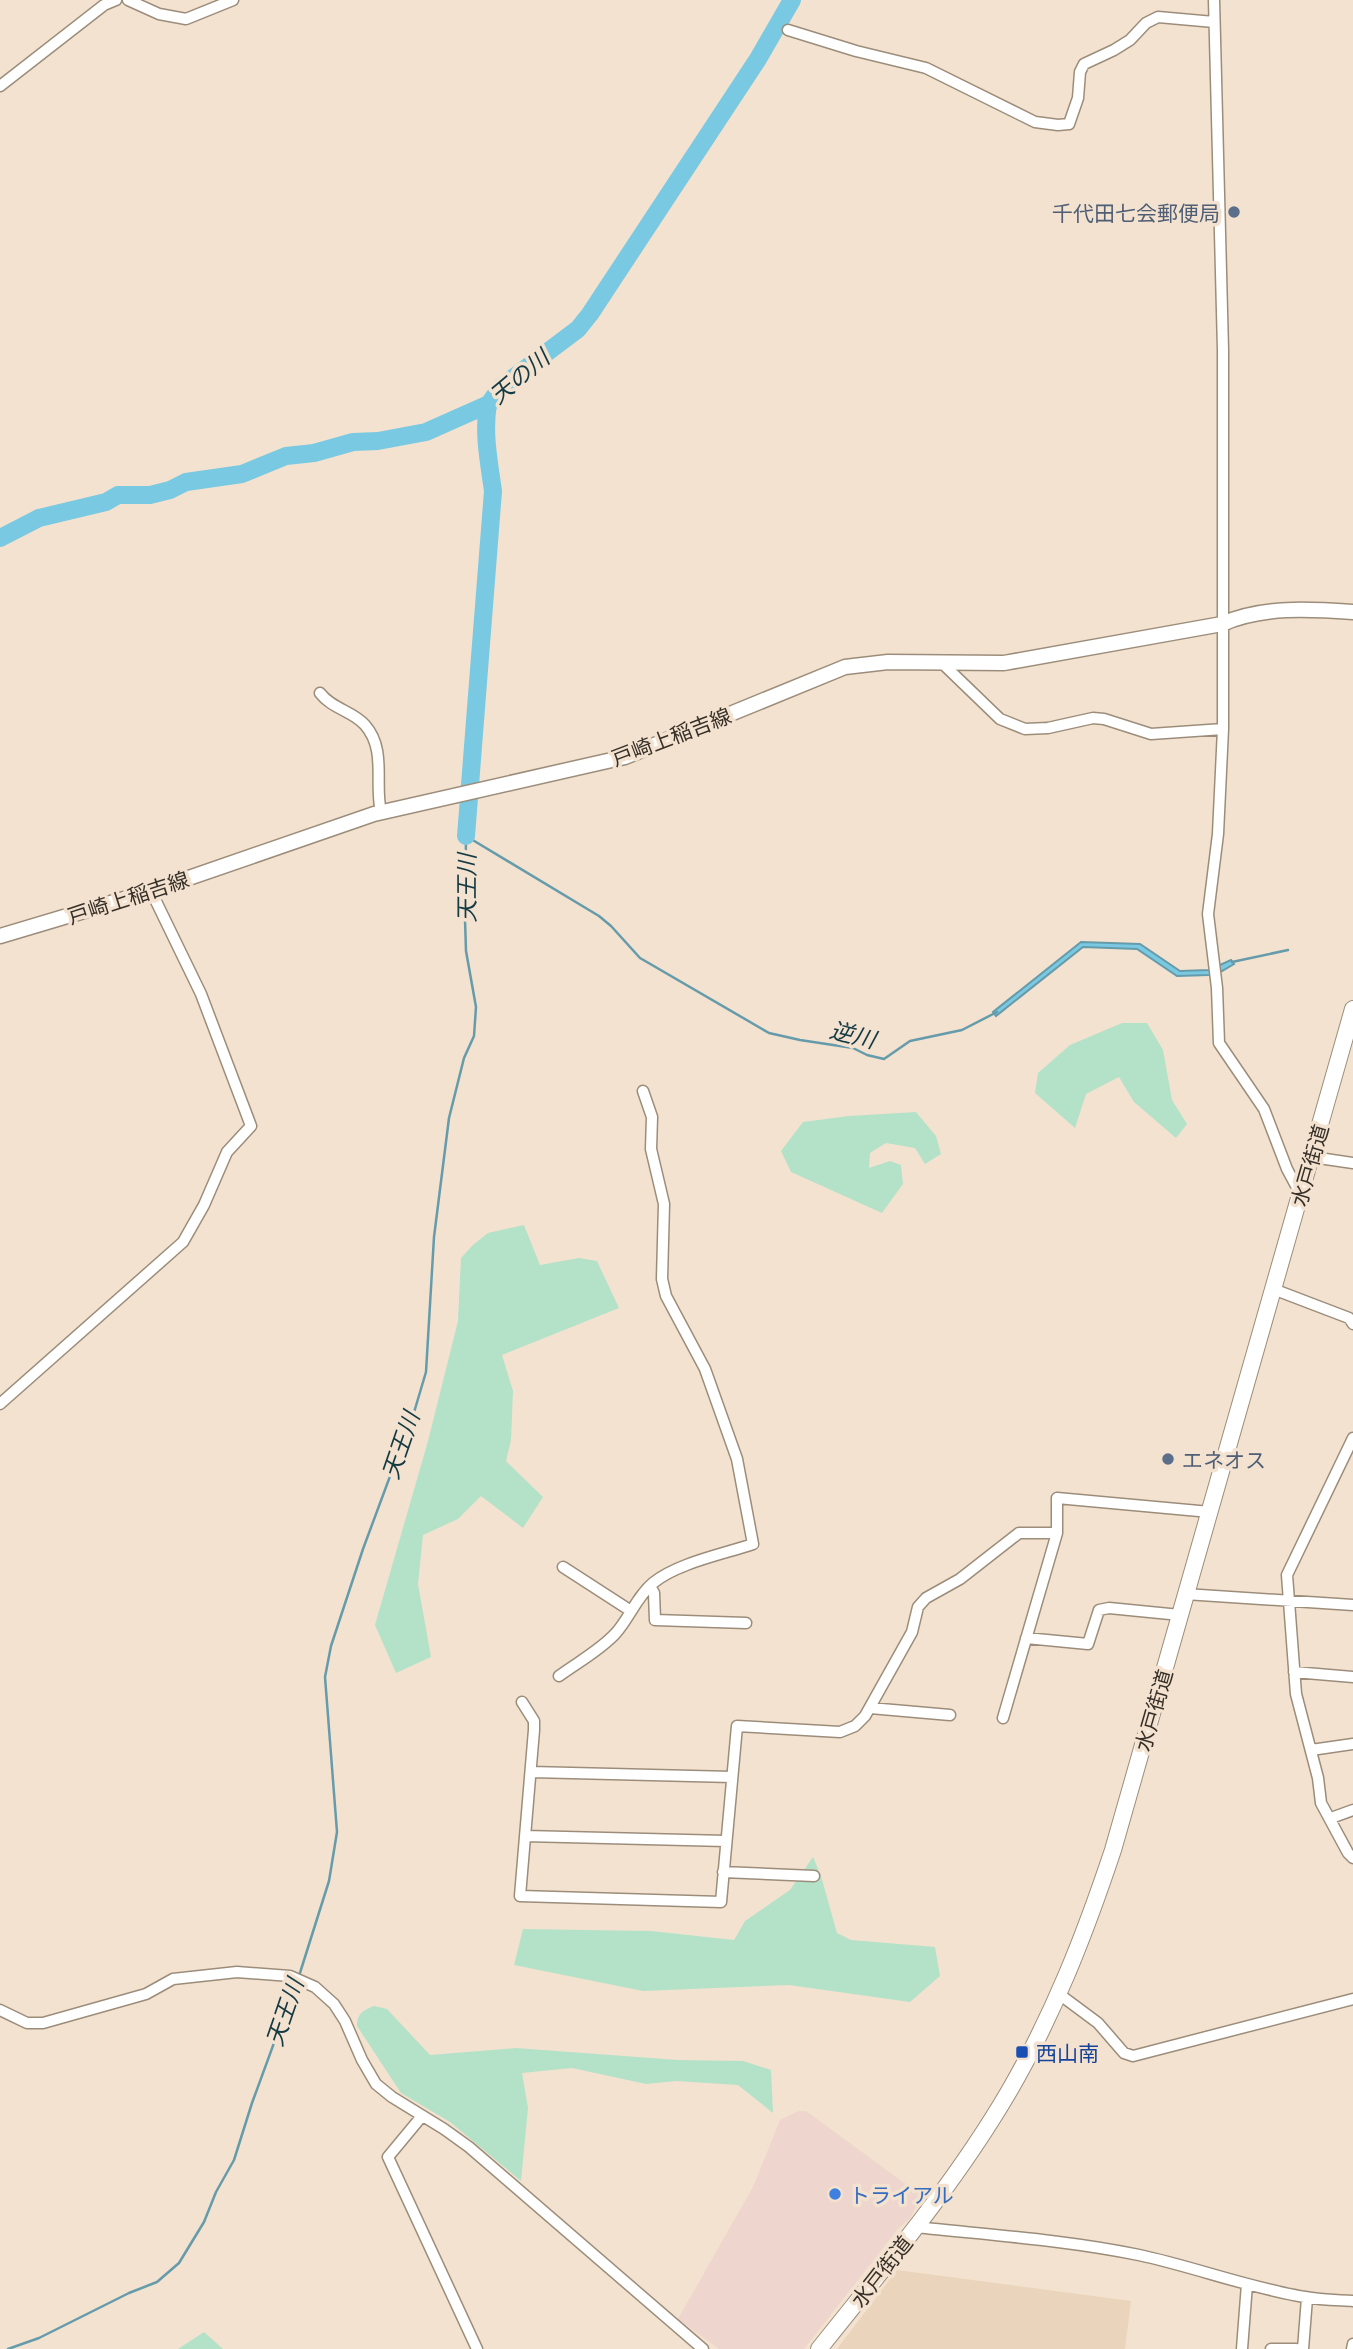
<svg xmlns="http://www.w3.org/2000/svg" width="1353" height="2349" font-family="'Exo 2','Noto Sans JP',sans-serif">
<rect width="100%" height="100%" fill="#f3e2cf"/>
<path fill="#eed5cd" d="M799 2111H806L922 2196 910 2218 898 2229 804 2349H719L678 2319 753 2187 780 2120Z"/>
<path fill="#ead5bc" d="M897 2270 1131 2301 1125 2349H837Z"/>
<path fill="#b3e2c9" d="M1122 1023H1147L1163 1050 1172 1100 1187 1124 1176 1138 1134 1102 1119 1077 1086 1094 1075 1128 1035 1093 1038 1073 1070 1045Z
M916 1112 936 1136 941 1154 925 1164 915 1148 886 1143 870 1153 869 1168 890 1161 901 1165 903 1184 882 1213 791 1172 781 1151 803 1122 849 1116Z
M524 1225 540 1265 579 1258 597 1261 619 1308 502 1355 513 1391 511 1440 506 1461 543 1497 523 1528 481 1496 458 1519 423 1535 418 1584 431 1657 396 1673 375 1625 428 1441 458 1321 461 1258 473 1245 488 1233Z
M813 1857 821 1876 837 1933 851 1940 935 1947 940 1976 910 2002 789 1985 643 1991 514 1965 523 1929 651 1931 734 1940 745 1921 790 1890Z
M374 2006 387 2009 430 2055 516 2048 678 2060 743 2061 771 2070 773 2113 738 2085 676 2081 646 2084 572 2068 522 2073 528 2108 521 2181 450 2122 401 2093 357 2026C357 2013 364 2010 374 2006Z
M204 2332 223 2349H178Z"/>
<path fill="#79c9e2" stroke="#659baa" stroke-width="2" d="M1081 942 1140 944 1180 971 1209 970 1231 960 1234 964 1222 971 1209 975 1177 976 1137 949 1083 947 996 1016 993 1012Z"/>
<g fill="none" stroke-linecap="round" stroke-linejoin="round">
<path stroke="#659baa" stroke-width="2.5" d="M1232 962 1288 950
M299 1976 329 1881 337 1832 325 1677 331 1646 363 1549 415 1409 426 1372 434 1237 449 1118 464 1058 474 1036 476 1007 466 951 465 919 466 836 599 916 611 926 640 958 769 1033 800 1040 853 1048 867 1055 884 1059 910 1041 962 1030 997 1012
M8 2349 39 2338 129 2293 157 2282 179 2263 204 2222 216 2192 234 2160 252 2103 296 1983"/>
<path stroke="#79c9e2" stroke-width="18" d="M0 538 39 518 106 502 118 495H150L170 490 186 482 242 474 286 456 314 453 353 442 378 441 426 432 489 404 501 387 578 329 590 314 758 59 792 0
M466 836 493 491C489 462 483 433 488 404"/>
<g stroke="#9c8d7b" stroke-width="13">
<path id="minor" d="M128 0 159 14 186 19 233 0
M1214 0 1223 350V729L1218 834 1208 914 1217 988 1219 1043 1264 1109 1287 1169 1301 1195
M788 30 856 51 926 68 1035 122 1058 125 1069 124 1078 98 1080 72 1084 64 1114 50 1130 40 1146 23 1158 17 1214 22
M0 86 104 5 116 0
M943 664 1000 719 1025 729 1048 728 1093 718 1104 719 1151 734 1223 729
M320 693C332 709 353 711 365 725 387 750 374 784 381 812
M1312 1157 1353 1163
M1273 1289 1349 1318 1353 1324
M0 1404 183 1242 204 1205 227 1152 251 1126 201 994 151 891
M1353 1438 1287 1575 1296 1694 1318 1778 1321 1803 1348 1853 1353 1858
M563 1567 631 1611
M650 1586 654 1593 655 1620 746 1623
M1185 1594 1353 1605
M1026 1638 1088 1644 1099 1610 1109 1608 1180 1615
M1294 1672 1353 1677
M559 1676C578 1662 599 1651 615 1634 629 1619 637 1596 653 1583 677 1563 724 1554 753 1544L737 1459 705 1369 666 1296 662 1279 664 1204 651 1149 652 1117 643 1091
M522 1702 534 1721V1730L520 1896 721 1902 737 1726 840 1732 855 1726 865 1716 912 1632 918 1607 926 1598 960 1579 1019 1533H1057
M870 1708 950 1715
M1003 1718 1057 1533V1498L1210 1512
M1311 1750 1353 1744
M531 1772 732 1777
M1331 1818 1353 1810
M525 1836 726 1841
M723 1872 814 1876
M1059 1994 1098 2023 1124 2053 1133 2056 1353 1999
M0 2010 27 2023H43L146 1994 173 1979 237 1972 290 1976 315 1987 334 2004 345 2021 362 2060 376 2084 392 2097 444 2129 469 2147 703 2349
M422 2116 388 2157 477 2349
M916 2227C990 2235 1066 2240 1139 2255 1195 2267 1249 2288 1305 2297 1321 2300 1337 2300 1353 2301
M1242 2349 1247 2284
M1271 2349H1296
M1303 2349 1307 2298
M1352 2349 1353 2344"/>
</g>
<g stroke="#9c8d7b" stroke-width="17">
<path id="major" d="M0 936 151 891 374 814 625 757 845 667 888 662 1004 663 1222 624C1262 606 1310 609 1353 612"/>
</g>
<g stroke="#9c8d7b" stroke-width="18">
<path id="highway" d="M819 2349C885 2266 954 2185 1008 2093 1053 2016 1085 1934 1113 1850L1353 1009"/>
</g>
<use href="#minor" stroke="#fff" stroke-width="10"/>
<use href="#major" stroke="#fff" stroke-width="14"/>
<use href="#highway" stroke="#fff" stroke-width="16"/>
</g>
<g fill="#5c6f8a" stroke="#f3e2cf" stroke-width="2.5">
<circle cx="1234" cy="212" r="7"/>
<circle cx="1168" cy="1459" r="7"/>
</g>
<rect fill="#1a4fb4" stroke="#f3e2cf" stroke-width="2.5" x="1015" y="2045" width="14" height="14" rx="3.5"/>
<circle fill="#3f7fe0" stroke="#f3e2cf" stroke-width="2.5" cx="835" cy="2194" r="7"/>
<g text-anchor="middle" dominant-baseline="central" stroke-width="7" stroke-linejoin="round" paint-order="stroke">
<g font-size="21" fill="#4e5e75" stroke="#f3e2cf" text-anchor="end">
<text x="1220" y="212">千代田七会郵便局</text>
<text x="1182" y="1459" text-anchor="start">エネオス</text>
</g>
<g font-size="21" fill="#373029" stroke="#f3e2cf">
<text transform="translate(671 736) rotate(-21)">戸崎上稲吉線</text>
<text transform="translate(128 897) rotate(-18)">戸崎上稲吉線</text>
<text transform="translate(1309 1165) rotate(-74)">水戸街道</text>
<text transform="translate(1153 1710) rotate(-74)">水戸街道</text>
<text transform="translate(881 2271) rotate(-52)">水戸街道</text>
</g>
<g font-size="21" fill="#164399" stroke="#f3e2cf" text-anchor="start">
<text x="1036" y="2052">西山南</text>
</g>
<g font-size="21" fill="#366cbe" stroke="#f3e2cf" text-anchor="start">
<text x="849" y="2194">トライアル</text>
</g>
<g font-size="23" font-style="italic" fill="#143a44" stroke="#f3e2cf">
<text transform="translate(519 376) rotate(-40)">天の川</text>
<text transform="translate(466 888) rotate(-90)">天王川</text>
<text transform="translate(853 1034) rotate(14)">逆川</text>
<text transform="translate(400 1445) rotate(-71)">天王川</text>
<text transform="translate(284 2012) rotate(-71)">天王川</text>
</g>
</g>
</svg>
